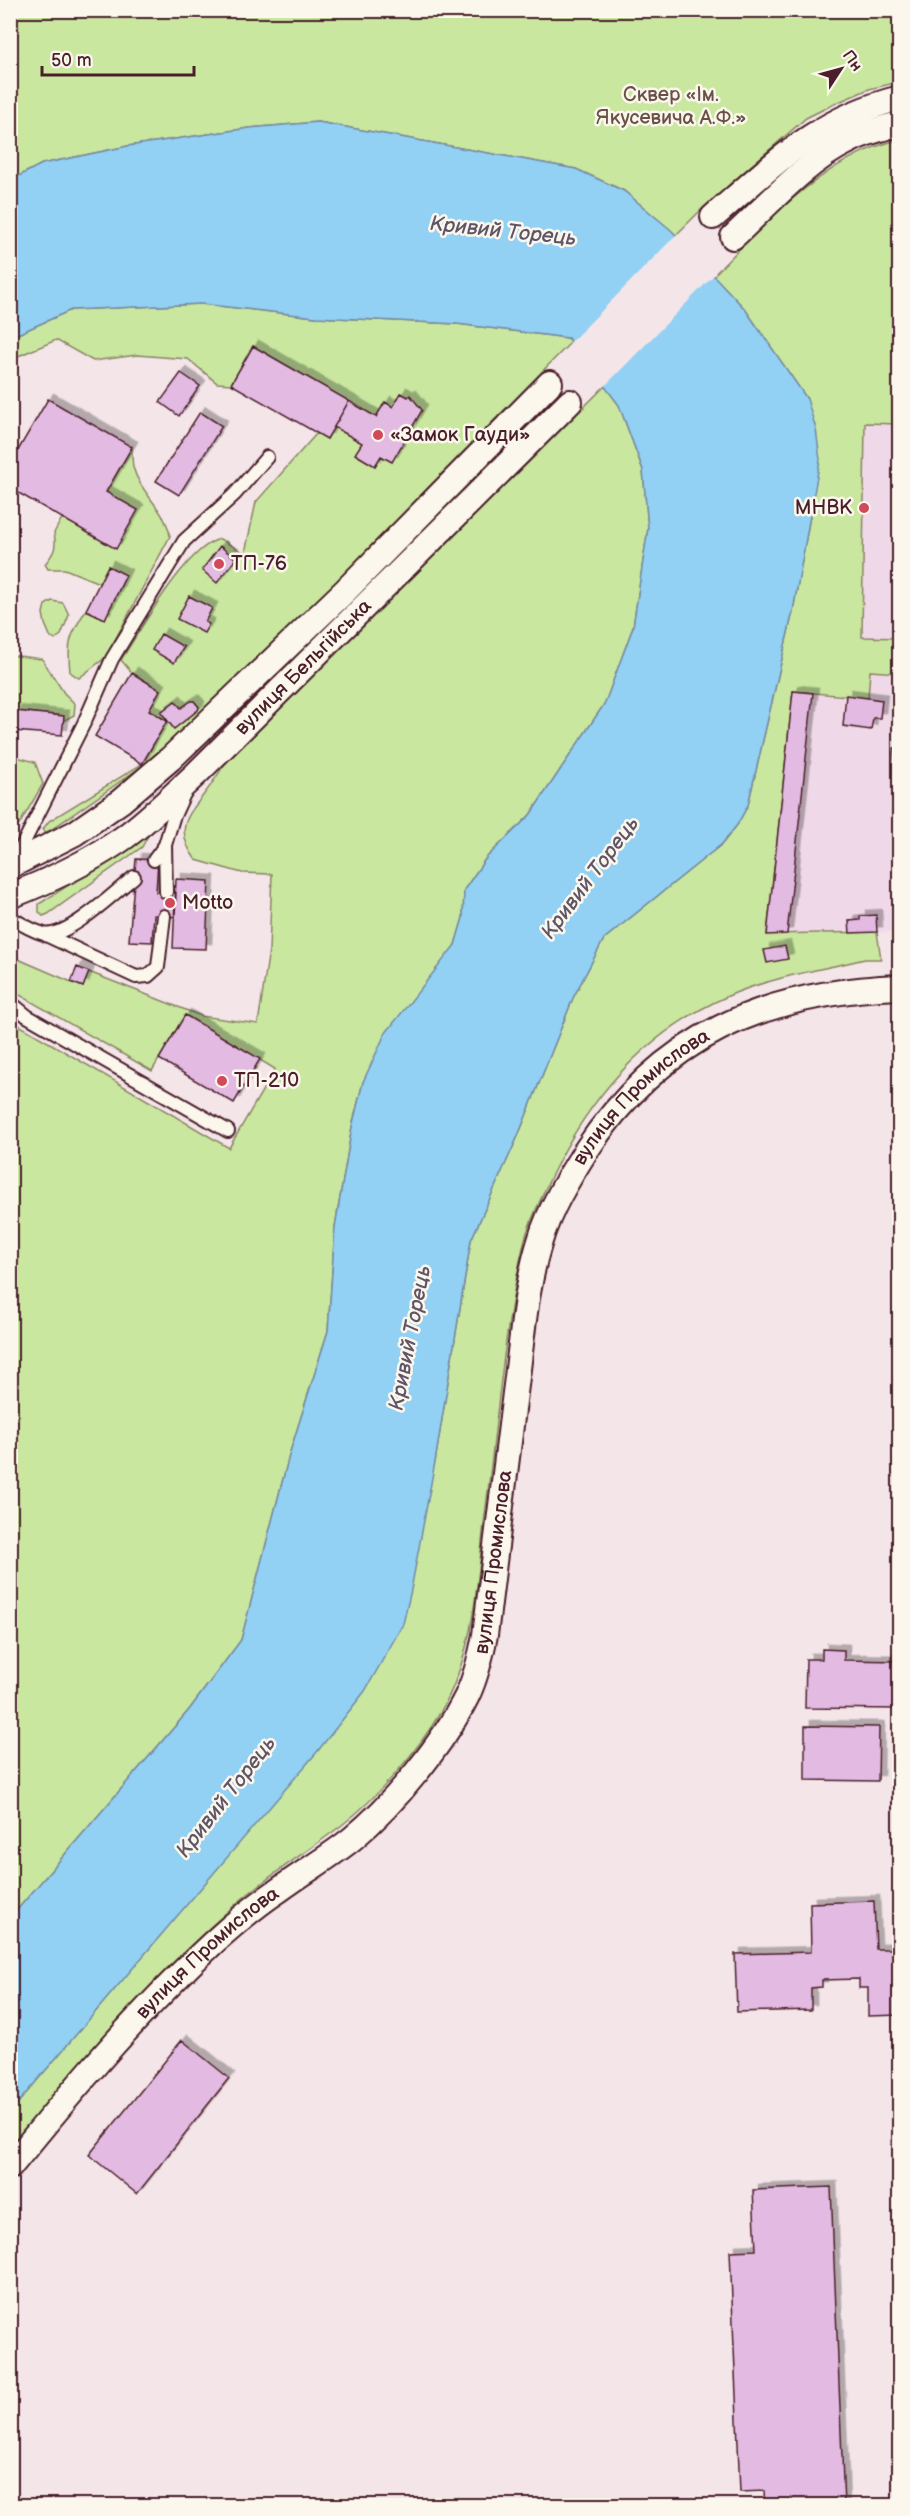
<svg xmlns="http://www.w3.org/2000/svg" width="910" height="2516" font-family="'Balsamiq Sans',sans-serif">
<defs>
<filter id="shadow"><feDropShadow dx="5.5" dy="-5.5" stdDeviation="0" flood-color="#0004"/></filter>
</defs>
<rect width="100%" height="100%" fill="#f4e5e9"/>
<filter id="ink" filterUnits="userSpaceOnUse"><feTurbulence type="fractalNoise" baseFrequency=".0167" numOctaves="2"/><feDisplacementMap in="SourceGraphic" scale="12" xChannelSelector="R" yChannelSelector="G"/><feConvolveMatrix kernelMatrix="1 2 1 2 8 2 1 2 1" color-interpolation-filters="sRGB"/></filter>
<g filter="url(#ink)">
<path fill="#efd8e7" d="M838 342 899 344V932L767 935 793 691 846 695 820 681Z"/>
<path fill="#c9e79f" stroke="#8a8365" stroke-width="1.5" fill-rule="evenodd" d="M11 11H899V82L869 89 834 104 806 118 703 208 676 235 624 191 576 169 318 122 249 128 128 146 42 164 11 180Z
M899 140V424L865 423 862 637 899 638V673L870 671 868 698 793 691 767 934 877 932 881 959H865C820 970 771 977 728 996 641 1034 582 1106 544 1192 537 1208 528 1225 524 1243 503 1332 497 1425 485 1515 477 1582 475 1653 440 1713 417 1752 378 1797 342 1825 307 1852 269 1875 235 1905 152 1977 80 2062 11 2147V2111L220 1865 435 1462 471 1240 518 1136 573 998 604 939 722 844 737 825 748 805 793 611 813 499 807 399 745 309 713 276C763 225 828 154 899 140Z
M201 304 316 317 457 324 568 338 571 342 279 640 161 753 49 831 45 832 43 829 49 821 142 764 167 721 149 710 160 690 132 673 121 660C140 631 187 546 220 539L245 553 256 502 317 433 327 439 334 427 362 443 356 455 375 466 381 456 392 462 422 410 410 396 393 407 385 402 376 417 253 346 231 384 217 383 188 359 137 355 93 361 56 340 11 359V337L71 310ZM220 547 236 559 217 582 202 570ZM189 596 212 608 205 622 178 619ZM175 701 181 708 191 701H194L199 707 198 710 174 729 161 712Z
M605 386 619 405 643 470 648 528 633 627 605 703 530 815 486 858 464 890 463 918 455 945 429 981 363 1082 352 1127 335 1227 328 1331 290 1452 241 1640 189 1710 11 1917V1017L17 1024 229 1148 275 1069 185 1015 152 1071 18 994 11 982V956L83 987 89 972 201 1016 258 1024 269 950 272 874 242 873 196 860C174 831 186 817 205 793 212 784 218 774 224 765Z
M132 447C132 454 132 461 133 467 140 493 166 510 170 536L106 657 79 678 70 672C67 642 70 635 86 610L105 619 126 575 108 566 99 583 65 569H48L45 564C54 553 57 548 54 533L62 518 116 548 138 510 106 492Z
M52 601 63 603 69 615 61 635 55 639 51 638 45 624 43 613 45 605Z
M10 655 42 659 64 693 75 704 74 715 63 721V716L16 711 14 731 11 729Z
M10 755 35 762 43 784 19 825 11 827Z
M152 828 142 847 48 914 43 916 39 912V904L130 846Z"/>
<path fill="#92d1f3" stroke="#758aa3" stroke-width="1.5" d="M318 122 576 169 624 191 671 230 745 309 807 399 816 429 820 460 793 611 748 805 737 825 722 844 604 939 573 998 518 1136 471 1240 435 1462 411 1590 403 1624 365 1691 317 1752 11 2111V1917L189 1710 241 1640 290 1452 328 1331 335 1227 352 1127 363 1082 385 1034 455 945 463 918 464 890 486 858 530 815 605 703 633 627 648 528 643 470 619 405 568 338 457 324 316 317 201 304 71 310 11 337V180L42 164 128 146 249 128Z"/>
<path fill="#f4e5e9" d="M678 233 716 273 603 388 569 344Z"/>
<path fill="#e3bbe2" stroke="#4a1f2b" stroke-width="1.5" filter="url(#shadow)" d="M253 346 349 401 327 439 231 384Z
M181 373 200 386 179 416 160 402Z
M401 393 408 397 410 395 422 410 392 462 381 456 375 466 355 454 362 443 334 427 349 401 376 417 385 402 393 407Z
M48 399 132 447 106 492 138 510 116 549 10 488V464Z
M200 412 222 426 179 495 156 481Z
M220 546 236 559 217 583 202 570Z
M108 566 126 575 105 619 86 610Z
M189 596 212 608 205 622 209 624 204 633 177 619Z
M161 634 184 647 174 663 152 650Z
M132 673 160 690 149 710 167 721 142 764 95 736Z
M793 691 813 693 787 934 767 935Z
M846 695 882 700 880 718H873L871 730 843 726Z
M175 701 181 708 191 701H194L199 707 198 710 174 729 161 712Z
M15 711 64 716 62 735 14 731Z
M894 748H900V787H896Z
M136 859 158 860 156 892 176 893 175 917 154 915 152 942 129 941Z
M176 879 209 881 206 949 173 948Z
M876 915 877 932 850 933 849 921 860 920V916Z
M785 946 788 959 767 963 764 950Z
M77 967 89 972 83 987 71 982Z
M185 1015 260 1059 234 1103 159 1059Z
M822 1649 844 1650V1660L900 1661V1709L805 1708 806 1659H822Z
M805 1726 879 1727 878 1781 805 1780Z
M874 1901 876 1949H900V2015L868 2016V1988H859V1979L822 1980V1987L811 1988V2010L737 2012 735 1954 811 1952 810 1903Z
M182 2040 229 2078 137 2194 89 2155Z
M831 2187 844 2506H765L764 2491 740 2492 730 2251 756 2250 753 2190Z"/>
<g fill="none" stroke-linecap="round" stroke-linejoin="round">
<g stroke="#4a1f2b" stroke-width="16">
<path id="lane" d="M165 845 166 892
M15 860 84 723 112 659 184 541 235 494 267 457
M154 860 165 845 173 818 184 794
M10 917C21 924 33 931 44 934 67 939 116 891 134 877
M46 935 136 977 148 976 158 967 164 916
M10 1002 27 1016 228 1131"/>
</g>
<g stroke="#4a1f2b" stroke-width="28">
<g id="street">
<path d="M713 217C775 163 817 119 900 98"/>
<path d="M733 237C768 205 804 163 847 142 863 133 882 128 900 124"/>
<path d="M10 866 75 833 121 801 170 759 345 591 550 383"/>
<path id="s1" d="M10 896C49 881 85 864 119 841 147 822 171 797 196 774L570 402"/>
<path id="s2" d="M10 2167C74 2088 140 2010 215 1941 235 1923 256 1905 279 1890 303 1872 330 1857 353 1838 394 1804 443 1744 467 1696 476 1677 481 1656 485 1635 495 1554 505 1474 515 1393 522 1342 525 1289 540 1241 549 1210 568 1179 585 1152 661 1036 764 992 900 987"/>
</g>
</g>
<use href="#lane" stroke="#fbf7ec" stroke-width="12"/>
<use href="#street" stroke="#fbf7ec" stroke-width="24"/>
</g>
</g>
<g fill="#d1495b" stroke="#fbf7ec" stroke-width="2">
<circle cx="378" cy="435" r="6"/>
<circle cx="864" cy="508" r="6"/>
<circle cx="219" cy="564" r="6"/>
<circle cx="170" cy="903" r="6"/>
<circle cx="222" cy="1081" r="6"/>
</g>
<g text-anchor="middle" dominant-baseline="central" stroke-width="5" stroke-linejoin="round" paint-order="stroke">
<g font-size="20" fill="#6a5148" stroke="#fbf7ec">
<text x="671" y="95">Сквер «Ім.<tspan x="671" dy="23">Якусевича А.Ф.»</tspan></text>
</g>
<g font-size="20" fill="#4a1f2b" stroke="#fbf7ec" text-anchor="start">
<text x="390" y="435">«Замок Гауди»</text>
<text x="852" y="508" text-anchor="end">МНВК</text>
<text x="231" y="564">ТП-76</text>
<text x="182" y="903">Motto</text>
<text x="234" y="1081">ТП-210</text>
</g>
<g font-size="20" fill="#4a1f2b" stroke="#fbf7ec">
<text stroke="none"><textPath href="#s1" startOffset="376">вулиця Бельгійська</textPath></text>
<text stroke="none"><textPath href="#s2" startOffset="1302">вулиця Промислова</textPath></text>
<text stroke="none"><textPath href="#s2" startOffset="798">вулиця Промислова</textPath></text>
<text stroke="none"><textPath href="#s2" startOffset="292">вулиця Промислова</textPath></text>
</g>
<g font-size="21" font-style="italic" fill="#605467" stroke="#fbf7ec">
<text transform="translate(503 231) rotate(6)">Кривий Торець</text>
<text transform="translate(590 878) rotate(-53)">Кривий Торець</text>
<text transform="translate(410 1338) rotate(-79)">Кривий Торець</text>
<text transform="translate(226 1797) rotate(-52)">Кривий Торець</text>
</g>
</g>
<rect width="910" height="2516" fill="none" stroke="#fbf7ec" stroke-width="36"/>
<rect x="18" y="18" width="874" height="2480" fill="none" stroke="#4a1f2b" stroke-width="2" filter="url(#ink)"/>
<g transform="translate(841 69) rotate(54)" stroke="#fbf7ec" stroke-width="4.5" paint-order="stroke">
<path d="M0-4.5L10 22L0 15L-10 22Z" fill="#4a1f2b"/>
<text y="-9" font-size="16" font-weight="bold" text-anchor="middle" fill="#4a1f2b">Пн</text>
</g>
<path d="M42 66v9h152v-9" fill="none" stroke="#4a1f2b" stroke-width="3"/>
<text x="51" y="66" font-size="18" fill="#4a1f2b" stroke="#fbf7ec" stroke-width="4.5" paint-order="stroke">50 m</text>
</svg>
